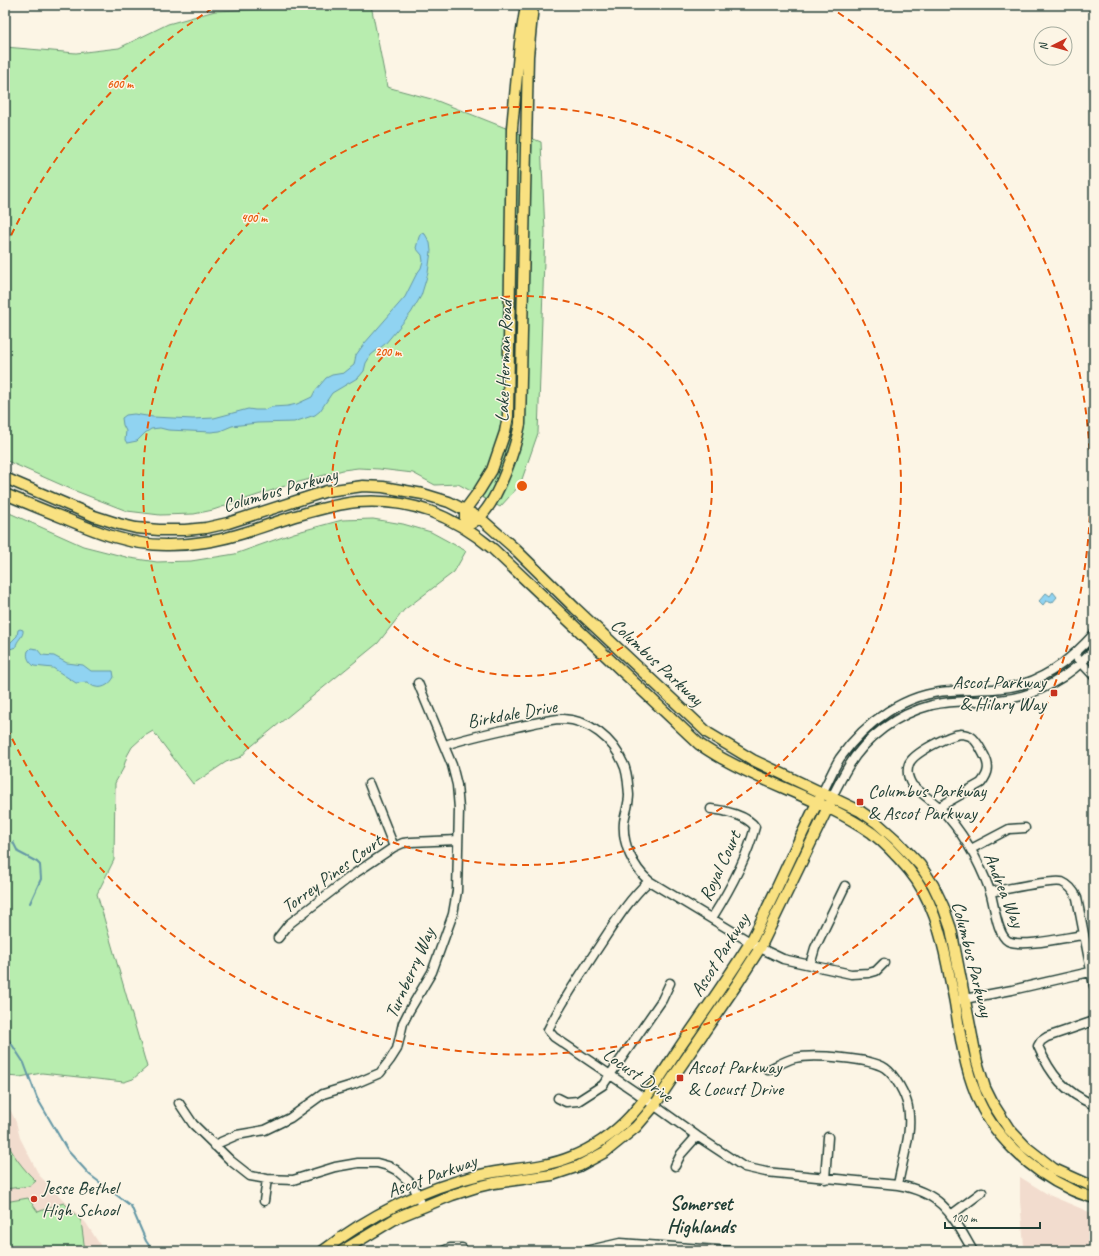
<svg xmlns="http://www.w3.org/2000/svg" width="1099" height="1256" font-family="Caveat,sans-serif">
<rect width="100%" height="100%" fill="#fcf5e5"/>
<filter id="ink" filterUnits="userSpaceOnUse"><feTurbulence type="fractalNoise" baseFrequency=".025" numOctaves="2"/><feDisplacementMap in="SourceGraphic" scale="8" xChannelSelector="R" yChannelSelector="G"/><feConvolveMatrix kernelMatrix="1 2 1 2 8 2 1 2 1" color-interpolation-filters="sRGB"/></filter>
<g filter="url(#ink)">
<path fill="#f2dcce" d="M5 1103 8 1105 16 1122 20 1138 39 1175 86 1223 104 1251H5Z
M1020 1177 1049 1195 1094 1214V1251H1027L1024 1246 1020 1201Z"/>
<path fill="#b8edaf" stroke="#6c9572" d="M371 5 387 87 435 100 541 142 545 232 538 433 520 485 500 507 458 484 435 485 413 473 379 469 358 468 343 470 288 485 213 510 194 514 160 515 127 511 73 490 5 460V47L76 53 119 48 168 24 215 11Z
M5 511 83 546 130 558 157 562 191 561 235 554 294 533 342 520 373 519 403 524 431 532 466 551 454 572 404 610 378 643 248 749 241 757 226 762 193 784 153 731 143 737 132 747 127 756 123 769 115 783 114 860 97 894 147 1067 133 1079 124 1082 42 1073 20 1077 5 1076Z
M5 1138C12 1154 22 1168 36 1181L30 1186 5 1189Z
M28 1198 38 1212 53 1206 64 1203 81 1221 85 1251H5V1202Z"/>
<path fill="#90d3f1" stroke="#6397a5" d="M421 233 425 234 430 243 431 251 428 273 421 296 411 313 385 344 371 355 366 363 364 371 359 377 332 393 320 411 315 415 294 422 257 423 232 426 220 431 211 432 168 430 160 428 151 429 145 433 137 441 127 443 125 440 126 431 123 425 122 418 126 415 134 414 153 417 193 419 214 418 248 409 255 410H264L272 407 288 406 297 404 312 397 315 391 326 378 332 375 344 373 354 365 356 355 364 344 405 297 416 275 421 268 423 261 422 255 416 248 419 237Z
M1053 592 1057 597 1052 603 1046 601 1043 605 1039 601 1046 593 1050 596Z
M20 629 23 630C24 637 16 640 16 647L10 649 5 660V648L17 636 18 630Z
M31 648 37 649 42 655 54 656 67 663 83 665 91 671H113L114 677C111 683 104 689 96 687 93 687 90 684 87 682L76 683 53 668 34 666C29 662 26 657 28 651Z"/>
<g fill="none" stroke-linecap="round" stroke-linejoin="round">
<path stroke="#6397a5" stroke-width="2" d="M13 842 18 852 37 862 40 865 41 879 30 903
M5 961 7 957
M5 1034 24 1063 37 1098 68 1151 90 1175 131 1206 146 1241 153 1251"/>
<g stroke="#1f3d34" stroke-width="11">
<path id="minor" d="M1078 659 1094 676
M445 745C467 738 489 733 512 728 528 725 546 719 563 719 589 720 613 739 623 763 628 772 628 785 629 795 629 804 625 814 624 822 622 844 633 867 649 881L760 948 783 959 851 974 869 973 876 971 884 963
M369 784 394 847
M822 793C828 782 833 769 840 758 865 722 906 693 950 691 975 689 999 691 1023 684 1052 675 1074 656 1094 634
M832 797C837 787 842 777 848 767 866 737 897 714 932 705 954 700 976 702 999 700 1036 697 1069 677 1094 650
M939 807 981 783C989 773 990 766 984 755 980 748 977 740 970 736 967 735 964 734 961 734 949 735 913 753 909 764 906 772 908 778 912 785 921 793 931 800 940 808 962 831 979 861 990 891 994 903 997 935 1008 941 1023 948 1067 937 1083 935
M711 809C724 810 748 816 755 827 747 858 729 891 712 918
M971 849 1009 829 1025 828
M649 881C626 902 611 929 594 954 578 979 561 1003 548 1030L554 1037 637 1093 697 1136 744 1167 766 1172 898 1185C943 1193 952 1215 973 1251
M990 892C1003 890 1052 879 1062 882 1069 885 1074 891 1077 898L1094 986
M278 938 289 924 354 874 394 847 403 843 411 842 457 840
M810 965 815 948 845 886
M959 1000 1012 990 1094 971
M1094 1021 1047 1037 1041 1041 1038 1046C1051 1076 1065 1092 1094 1105
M768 1070C776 1066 786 1060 795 1058 813 1054 870 1058 885 1068 895 1075 906 1095 908 1107 913 1133 902 1160 898 1185
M558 1098 566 1102 578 1101 603 1085 662 1000 670 983
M179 1103 193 1124 231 1161 250 1176 267 1179 293 1180 335 1167 358 1163H377L388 1166 396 1170 413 1185 422 1206
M215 1146 221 1142 237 1135 265 1130 290 1118 323 1094 352 1085 380 1073 390 1060 397 1049 403 1023 409 1011 432 972 453 914 457 891 459 809 457 785 452 765 418 683
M675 1166 681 1154 697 1136
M825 1179 828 1137
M264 1201 267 1179
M951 1215 982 1192
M443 1251 450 1248H462
M585 1251 620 1243 731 1251"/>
</g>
<g stroke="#1f3d34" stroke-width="13">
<path id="major" d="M5 478 94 516 119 524 136 528 159 530H185L206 528 228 523 327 491 363 486 383 487 423 494 449 502 480 518 514 548 575 608 708 733 753 760 860 811 877 823 895 839 920 865 933 885 943 906 951 929 977 1062 985 1088 993 1104 1009 1129 1026 1147 1054 1169 1094 1187
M5 494C24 502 44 510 64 518 97 532 132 546 169 545 181 545 193 544 205 542 235 538 263 526 292 517 313 511 335 504 357 502 411 498 452 515 493 549L699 744C708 750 717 756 727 761 774 787 828 802 872 833 885 843 898 857 909 870 932 898 941 933 948 968 950 980 953 991 955 1003 960 1034 964 1065 976 1094 991 1134 1031 1171 1070 1189 1077 1193 1086 1195 1094 1198
M465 528C470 524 476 521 480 517 499 498 515 450 520 424L528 56 533 5
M465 528V510L479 491 492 470 505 432 508 416 512 128 520 43 526 5
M323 1251C368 1216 424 1188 480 1175 510 1168 542 1169 571 1157 628 1134 650 1092 682 1044 705 1011 729 977 750 943 759 927 766 910 774 894 789 862 804 829 820 797
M342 1251 398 1217 452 1195 477 1187 494 1183 552 1175 579 1166 605 1152 636 1127 654 1106 674 1076 737 984 760 948 830 803"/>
</g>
<use href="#minor" stroke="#fcf5e5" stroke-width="8"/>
<use href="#major" stroke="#f9e181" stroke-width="10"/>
</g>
</g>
<g fill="none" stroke="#e8590c" stroke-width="2" stroke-dasharray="7 5">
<circle cx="522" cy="486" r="190"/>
<circle cx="522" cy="486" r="379"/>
<path d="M6 246A569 569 0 0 1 216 6M828 6A569 569 0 1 1 6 726"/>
</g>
<g fill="#c8321e" stroke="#fcf5e5" stroke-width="1.5">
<rect x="1050" y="689" width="8" height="8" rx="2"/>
<rect x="856" y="798" width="8" height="8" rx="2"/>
<rect x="676" y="1074" width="8" height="8" rx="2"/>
<circle cx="34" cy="1199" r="4"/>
</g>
<g text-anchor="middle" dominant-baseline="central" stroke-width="3" stroke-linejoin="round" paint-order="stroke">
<g font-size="19" fill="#1f3d34" stroke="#fcf5e5">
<text transform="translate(504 361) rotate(-88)">Lake Herman Road</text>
<text transform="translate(280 490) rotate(-16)">Columbus Parkway</text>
<text transform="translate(657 662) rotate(43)">Columbus Parkway</text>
<text transform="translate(512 714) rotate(-10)">Birkdale Drive</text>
<text transform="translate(720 866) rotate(-65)">Royal Court</text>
<text transform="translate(332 874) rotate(-36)">Torrey Pines Court</text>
<text transform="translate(1004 890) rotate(68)">Andrea Way</text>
<text transform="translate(720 955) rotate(-58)">Ascot Parkway</text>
<text transform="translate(972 959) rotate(76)">Columbus Parkway</text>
<text transform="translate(410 973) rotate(-66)">Turnberry Way</text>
<text transform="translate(638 1075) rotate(35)">Locust Drive</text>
<text transform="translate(432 1176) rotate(-20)">Ascot Parkway</text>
</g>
<g font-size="19" fill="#1f3d34" stroke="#fcf5e5" text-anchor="start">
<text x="1046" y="682" text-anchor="end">Ascot Parkway<tspan x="1046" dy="22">&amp; Hilary Way</tspan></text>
<text x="868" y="791">Columbus Parkway<tspan x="868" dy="22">&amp; Ascot Parkway</tspan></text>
<text x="688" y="1067">Ascot Parkway<tspan x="688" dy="22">&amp; Locust Drive</tspan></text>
<text x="42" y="1188">Jesse Bethel<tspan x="42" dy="22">High School</tspan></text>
</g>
<g font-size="20" font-weight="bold" fill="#1f3d34" stroke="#fcf5e5">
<text x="701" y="1203">Somerset<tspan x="701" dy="23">Highlands</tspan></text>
</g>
</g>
<circle cx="522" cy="486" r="6" fill="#e8590c" stroke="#fcf5e5" stroke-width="2"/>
<g font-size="12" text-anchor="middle" font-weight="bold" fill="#e8590c" stroke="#fcf5e5" stroke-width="3" stroke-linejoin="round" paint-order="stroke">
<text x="120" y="88">600 m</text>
<text x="254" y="222">400 m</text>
<text x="388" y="356">200 m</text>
</g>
<rect width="1099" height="1256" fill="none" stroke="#fcf5e5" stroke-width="20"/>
<rect x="10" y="10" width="1079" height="1236" fill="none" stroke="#1f3d34" stroke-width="1.5" filter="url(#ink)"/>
<g transform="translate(1053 46) rotate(264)"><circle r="19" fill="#fcf5e5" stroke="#a4ab9e"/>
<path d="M0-3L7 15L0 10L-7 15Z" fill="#c8321e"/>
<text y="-6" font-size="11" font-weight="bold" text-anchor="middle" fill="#1f3d34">N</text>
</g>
<path d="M945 1222v6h95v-6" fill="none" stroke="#1f3d34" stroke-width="2"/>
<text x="951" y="1222" font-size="12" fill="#1f3d34" stroke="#fcf5e5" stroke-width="3" paint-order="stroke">100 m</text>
</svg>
